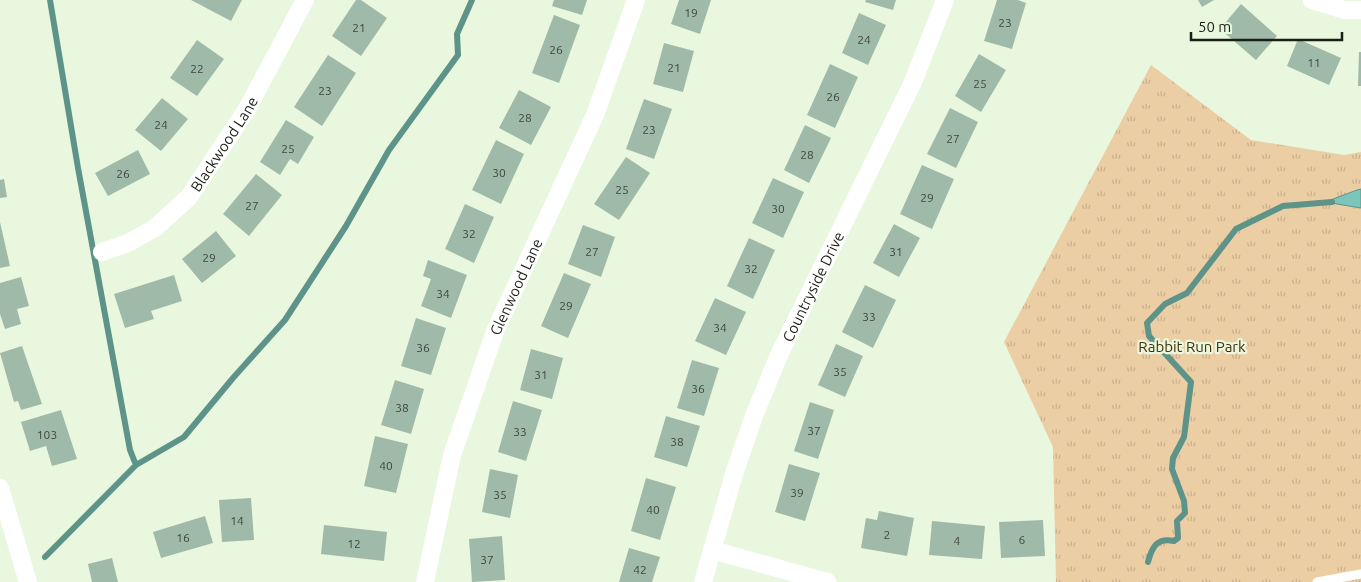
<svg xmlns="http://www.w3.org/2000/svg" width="1361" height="582" font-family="Ubuntu,sans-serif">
<defs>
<pattern id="park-tufts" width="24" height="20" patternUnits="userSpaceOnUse" patternTransform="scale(1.25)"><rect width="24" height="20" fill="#eccea4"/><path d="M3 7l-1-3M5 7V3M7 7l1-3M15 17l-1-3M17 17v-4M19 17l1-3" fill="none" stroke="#cab08c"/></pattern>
</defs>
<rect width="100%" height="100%" fill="#e9f7de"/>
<path fill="url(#park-tufts)" d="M1151 65 1251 140 1344 155 1361 152V582H1056L1053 447 1004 342Z"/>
<path fill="#7bc5bb" stroke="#5e938a" d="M1361 189V208L1325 202 1357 190Z"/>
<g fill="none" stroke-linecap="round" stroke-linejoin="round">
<path stroke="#5e938a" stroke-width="6" d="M50 0 78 168 130 450 136 465
M45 557 136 465 184 437 233 378 285 320 346 226 389 150 458 55 457 34 472 0
M1148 562C1152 547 1157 537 1174 541L1178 538 1177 521 1185 513 1184 501 1172 469 1173 458 1184 437 1191 382 1149 336 1147 323 1165 304 1187 293 1236 229 1283 206 1332 202"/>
</g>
<path fill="#a0baaa" d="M191 0H242L231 21Z
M356 0H361L387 18 361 56 332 36Z
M554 0H587L582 15 552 6Z
M679 0H711L700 34 671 24Z
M866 0H896L893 10 865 2Z
M997 0H1018L1026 3 1012 49 984 41Z
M1198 0H1214L1202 7Z
M1241 4 1277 36 1256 60 1220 29Z
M859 13 886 25 868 65 842 53Z
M554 15 580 25 559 83 532 73Z
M1298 39 1341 58 1329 85 1287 66Z
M197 40 224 59 197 96 170 78Z
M664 43 694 51 683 92 653 84Z
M1359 52H1361V86H1358Z
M979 54 1006 70 981 112 955 96Z
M328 55 356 73 322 126 294 107Z
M830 64 858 77 835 128 807 115Z
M519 90 551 107 531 145 499 128Z
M162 98 188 119 161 151 135 130Z
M644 99 672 109 654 159 626 149Z
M950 108 978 122 956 168 927 154Z
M286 120 314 137 298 164 290 159 280 175 260 162Z
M805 125 831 138 809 183 784 170Z
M496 140 524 154 501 204 472 190Z
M138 150 150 174 108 196 95 173Z
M626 157 650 173 619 220 594 204Z
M922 165 954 179 932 229 900 214Z
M256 174 282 195 249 236 223 214Z
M773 178 804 192 783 238 752 223Z
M4 179 7 197 0 198V180Z
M465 204 494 217 474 263 445 249Z
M0 222 10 266 0 268Z
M894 224 920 238 899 277 873 263Z
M583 225 615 237 601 277 568 264Z
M216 231 236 256 202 283 182 259Z
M749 238 775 250 753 299 727 286Z
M428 260 467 275 451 318 421 306 431 279 423 276Z
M564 273 591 284 568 338 541 326Z
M174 275 182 301 151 311 154 319 125 328 114 294Z
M21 277 29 306 17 309 21 324 5 329 0 314V283Z
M865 285 896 300 873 348 842 332Z
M715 298 746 312 726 355 695 341Z
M416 318 446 328 431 375 401 366Z
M836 344 863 356 845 397 818 385Z
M22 346 42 404 21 410 18 401 14 402 0 353Z
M531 349 563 358 552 399 520 390Z
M692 360 719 368 704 416 677 408Z
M395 380 424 389 411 434 381 425Z
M513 401 542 410 526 461 498 452Z
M810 402 834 410 818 459 794 451Z
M61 410 77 459 52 466 46 446 30 451 21 422Z
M666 416 700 426 687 467 654 457Z
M375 436 408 444 396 493 364 486Z
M789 464 820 473 805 521 775 512Z
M490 469 518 475 510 518 482 512Z
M646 478 676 487 660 540 631 531Z
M251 498 254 540 222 542 219 500Z
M879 511 914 518 907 556 861 548 866 518 877 520Z
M205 516 213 543 161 558 153 532Z
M1043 520 1045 556 1001 558 999 522Z
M932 521 985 526 982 559 929 555Z
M324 525 387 532 384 561 321 554Z
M502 536 505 580 472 582 469 539Z
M629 548 660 557 652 582H619Z
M112 558 118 582H92L88 564Z"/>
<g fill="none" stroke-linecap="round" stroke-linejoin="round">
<path stroke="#fff" stroke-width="9" d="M1317 582 1361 574"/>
<g stroke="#fff" stroke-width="18">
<path d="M1312 0 1344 10H1361"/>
<path id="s1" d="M102 252 128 243 155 228 189 197 247 109 305 0"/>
<path d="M0 488 28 582"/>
<path d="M712 550 827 582"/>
<path id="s2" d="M425 582 452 455 496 329 595 115 636 0"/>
<path id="s3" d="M703 582 734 474 754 416 779 355 913 82 945 0"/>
</g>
</g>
<g text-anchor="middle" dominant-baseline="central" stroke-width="4.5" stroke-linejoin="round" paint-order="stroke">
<g font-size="12" fill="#3c463b">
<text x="691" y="12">19</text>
<text x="1005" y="22">23</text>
<text x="359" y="27">21</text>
<text x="864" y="39">24</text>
<text x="556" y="49">26</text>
<text x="1314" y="62">11</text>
<text x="674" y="67">21</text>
<text x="197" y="68">22</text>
<text x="980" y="83">25</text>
<text x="325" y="90">23</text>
<text x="833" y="96">26</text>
<text x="525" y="117">28</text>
<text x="161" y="124">24</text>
<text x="649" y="129">23</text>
<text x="953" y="138">27</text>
<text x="288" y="148">25</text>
<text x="807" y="154">28</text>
<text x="499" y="172">30</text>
<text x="123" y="173">26</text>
<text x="622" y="189">25</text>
<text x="927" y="197">29</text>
<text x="252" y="205">27</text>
<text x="778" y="208">30</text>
<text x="469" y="233">32</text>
<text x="592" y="251">27</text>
<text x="896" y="251">31</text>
<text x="209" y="257">29</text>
<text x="751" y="268">32</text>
<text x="443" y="293">34</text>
<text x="566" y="305">29</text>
<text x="869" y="316">33</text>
<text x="720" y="327">34</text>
<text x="423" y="347">36</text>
<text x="840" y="371">35</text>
<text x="541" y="374">31</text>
<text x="698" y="388">36</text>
<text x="402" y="407">38</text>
<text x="814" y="430">37</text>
<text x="520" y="431">33</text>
<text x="47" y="434">103</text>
<text x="677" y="441">38</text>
<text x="386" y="465">40</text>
<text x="797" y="492">39</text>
<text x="500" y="494">35</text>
<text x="653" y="509">40</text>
<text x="237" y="520">14</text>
<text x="887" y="534">2</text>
<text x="183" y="537">16</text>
<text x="1022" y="539">6</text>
<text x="957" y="540">4</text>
<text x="354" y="543">12</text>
<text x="487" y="559">37</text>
<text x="640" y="569">42</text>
</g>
<g font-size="15" fill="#1a1f16" stroke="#e9f7de">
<text stroke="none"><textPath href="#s1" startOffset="168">Blackwood Lane</textPath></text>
<text stroke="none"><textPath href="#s2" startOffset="310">Glenwood Lane</textPath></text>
<text stroke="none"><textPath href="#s3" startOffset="316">Countryside Drive</textPath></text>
</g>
<g font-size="15" fill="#452e04" stroke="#e9f7de">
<text x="1192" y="346">Rabbit Run Park</text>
</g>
</g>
<path d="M1191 32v8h151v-8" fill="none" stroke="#1a1f16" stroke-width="2.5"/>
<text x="1198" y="32" font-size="15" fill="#1a1f16" stroke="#e9f7de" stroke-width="4" paint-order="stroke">50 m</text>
</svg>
